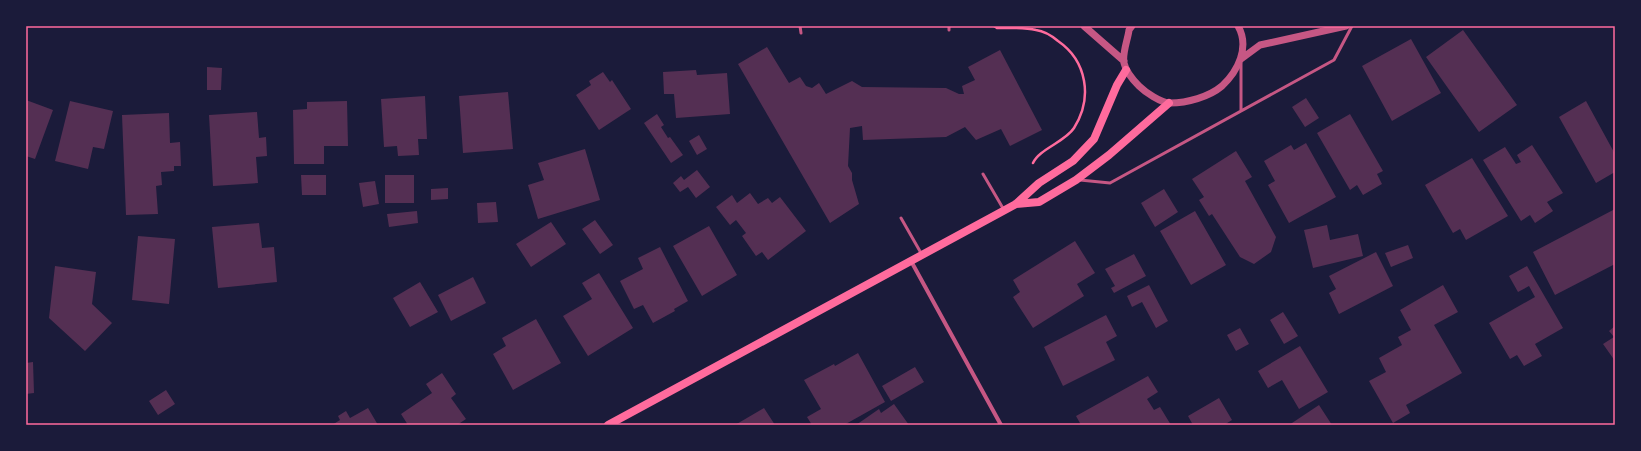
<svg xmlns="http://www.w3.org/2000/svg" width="1641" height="451" font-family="'DM Sans',sans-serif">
<rect width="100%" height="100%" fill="#1b1b3a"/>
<path fill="#542f53" d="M1463 30 1517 105 1479 132 1426 57Z
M1411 39 1441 93 1392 121 1362 66Z
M767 47 789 83 800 77 806 86 812 88 819 83 826 94 852 81 862 87 946 88 959 94H964L962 86 975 80 968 67 1000 50 1042 130 1010 146 1001 129 976 140 965 127 946 137 863 140 862 126 850 128 848 166 852 173V180L859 204 830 223 738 64Z
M207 67 222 68 221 90H207Z
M696 70 697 75 727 73 730 114 676 118 674 94H664L663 72Z
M603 72 610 82 612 80 631 109 599 130 576 95 591 85 589 81Z
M508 92 513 149 463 153 459 96Z
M425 96 427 139H418L419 155 398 156 397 146 384 147 381 99Z
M1306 98 1319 118 1305 127 1292 107Z
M26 100 53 110 35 159 26 156Z
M70 101 113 111 104 149 93 147 88 169 55 161Z
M347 101 348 146H324V164H294L293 110 307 109V102Z
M1586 101 1615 154V172L1596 183 1559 117Z
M257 112 259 138 266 137 267 156 256 157 258 183 213 186 209 115Z
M169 113 170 143 180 142 181 166H174V171L161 172 162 185 156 186 158 214 126 215 122 115Z
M657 114 664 125 661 127 668 138 670 137 683 155 671 163 644 123Z
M1350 114 1383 171 1377 174 1382 184 1363 195 1357 185 1350 190 1317 133Z
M699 135 707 149 697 155 689 141Z
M1306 143 1336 197 1289 223 1268 185 1275 181 1264 161 1291 145 1294 150Z
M1532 145 1563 193 1547 202 1553 211 1535 223 1530 215 1521 221 1483 160 1505 147 1516 164 1521 162 1517 155Z
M585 149 600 200 538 219 528 185 544 180 538 163Z
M1236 151 1252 177 1245 181 1276 237 1271 252 1254 264 1240 257 1212 214 1209 216 1199 200 1204 197 1192 179Z
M1472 158 1508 216 1466 240 1460 229 1453 233 1425 185Z
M697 170 710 187 696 198 688 187 680 192 673 183 681 176 684 180Z
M301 175H326V195H302Z
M385 175H414V203H385Z
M375 181 379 204 363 207 359 183Z
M448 188V199L431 200V189Z
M1164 189 1178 212 1155 227 1141 203Z
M750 193 758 204 768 198 772 203 780 197 806 231 768 260 762 252 756 256 742 236 746 233 736 220 730 225 716 207 732 195 737 203Z
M496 202 498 222 478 223 477 203Z
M1615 209V264L1555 295 1533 252Z
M417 211 418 223 389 227 387 214Z
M1195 211 1226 265 1191 285 1160 231Z
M595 220 613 245 600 254 582 229Z
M551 222 566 244 531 267 516 244Z
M259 223 262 248 274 247 277 282 218 288 212 227Z
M1327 225 1330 240 1358 234 1363 256 1313 268 1304 230Z
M709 226 737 275 702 296 673 246Z
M138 236 175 239 169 304 132 300Z
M1075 241 1095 273 1077 284 1084 296 1033 328 1013 297 1020 292 1013 280Z
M1408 245 1413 258 1391 267 1385 253Z
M660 247 688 301 674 309 675 311 653 323 643 305 634 309 620 281 643 269 638 258Z
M1376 252 1393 286 1339 314 1329 293 1336 289 1329 276Z
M1134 254 1146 276 1114 293 1111 288 1115 286 1105 269Z
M55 266 96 272 92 304 112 323 85 351 49 318Z
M1527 266 1563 328 1535 344 1542 356 1524 366 1517 355 1510 359 1489 323 1535 297 1529 286 1518 292 1509 276Z
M599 273 633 328 588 356 563 316 592 299 582 283Z
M473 277 486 303 451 321 438 295Z
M420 282 438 312 410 327 393 298Z
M1149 285 1168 321 1156 328 1142 302 1132 307 1127 296Z
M1443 285 1458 312 1434 325 1462 373 1406 405 1410 413 1393 423 1369 381 1386 372 1379 358 1402 345 1398 337 1411 330 1400 310Z
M1283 312 1298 336 1284 344 1270 320Z
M1106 315 1117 336 1106 342 1115 360 1063 386 1044 347Z
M536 319 561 363 513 390 493 354 506 346 502 338Z
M1615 326V361L1603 344 1614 337 1609 331Z
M1240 328 1249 344 1236 351 1227 335Z
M1300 346 1328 392 1299 409 1282 380 1268 388 1258 371Z
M858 353 885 402 844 425H812L807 417 821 409 804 380 834 364 835 366Z
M33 362 34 393 26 394V363Z
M915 367 924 382 891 401 882 386Z
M442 373 456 394 451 398 466 419 457 425H408L401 414 432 393 426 384Z
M1148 376 1158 392 1147 399 1154 410 1160 407 1171 425H1081L1076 416Z
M166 390 175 404 158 415 149 401Z
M1219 398 1232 420 1224 425H1193L1188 416Z
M894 404 909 425H856L879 409 881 413Z
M1319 405 1332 425H1289Z
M368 408 378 425H332L340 420 338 416 346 411 350 418Z
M764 408 775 425H735Z"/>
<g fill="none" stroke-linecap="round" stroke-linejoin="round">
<path stroke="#ff6b9d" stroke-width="2.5" d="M994 26 997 28C1009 28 1024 27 1036 30 1044 31 1052 36 1058 41 1087 61 1093 98 1074 128 1065 142 1039 149 1033 163"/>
<path stroke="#c65784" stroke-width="3" d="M800 26 801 33
M949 30V26
M1241 63V111
M983 174 1004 210
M1080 180 1110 183 1334 60 1352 26
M901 218 921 253"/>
<path stroke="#c65784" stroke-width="4" d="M911 261 1001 425"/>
<path stroke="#c65784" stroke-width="7" d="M1084 26 1124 61
M1132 26 1129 30C1128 39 1122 53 1124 63 1126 72 1132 79 1139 86 1145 92 1161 103 1170 103 1187 103 1209 97 1222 86 1238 71 1250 47 1238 26
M1241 59 1260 45 1346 26"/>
<path stroke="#ff6b9d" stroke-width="8" d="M1016 204 1039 202 1076 180 1109 155 1169 103
M608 425 1016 204 1039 183 1073 161 1094 139 1117 85 1126 70"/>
</g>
<rect width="1641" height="451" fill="none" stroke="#1b1b3a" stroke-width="54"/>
<rect x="27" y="27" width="1587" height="397" fill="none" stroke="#ff6b9d" stroke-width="1.5"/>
</svg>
